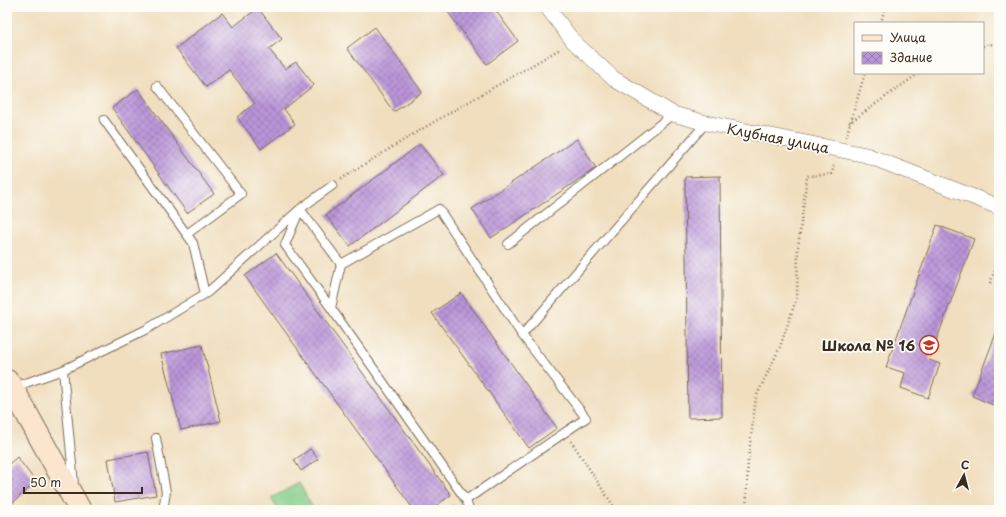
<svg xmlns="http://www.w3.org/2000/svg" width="1006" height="517" font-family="'Playpen Sans',sans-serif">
<defs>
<pattern id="building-cross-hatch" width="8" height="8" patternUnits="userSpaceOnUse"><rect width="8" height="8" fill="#ba94d9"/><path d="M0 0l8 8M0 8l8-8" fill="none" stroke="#9879af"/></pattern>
</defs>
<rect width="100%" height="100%" fill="#fdfcf7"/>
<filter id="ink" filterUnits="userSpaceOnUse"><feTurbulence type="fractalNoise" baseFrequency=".025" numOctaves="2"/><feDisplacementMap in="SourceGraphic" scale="8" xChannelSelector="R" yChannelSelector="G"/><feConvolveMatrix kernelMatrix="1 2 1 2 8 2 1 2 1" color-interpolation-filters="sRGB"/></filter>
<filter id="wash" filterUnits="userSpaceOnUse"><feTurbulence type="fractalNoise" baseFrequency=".012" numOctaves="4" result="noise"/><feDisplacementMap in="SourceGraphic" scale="16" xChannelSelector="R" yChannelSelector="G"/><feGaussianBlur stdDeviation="0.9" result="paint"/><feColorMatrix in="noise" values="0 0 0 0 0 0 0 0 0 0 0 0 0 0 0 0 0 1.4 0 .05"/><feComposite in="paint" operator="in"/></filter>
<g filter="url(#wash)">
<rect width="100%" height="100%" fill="#f0debe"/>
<path fill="#84cc88" stroke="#607b53" d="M299 483 314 510H278L271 498Z"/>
<g id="blocks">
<path fill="url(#building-cross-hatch)" d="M444 7H493L518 41 487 64Z
M258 8 282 39 269 49 285 69 296 62 314 85 284 109 295 124 261 149 237 117 255 103 229 70 206 87 176 48 222 13 233 27Z
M375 27 422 92 394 112 347 48Z
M138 89 214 194 187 213 112 108Z
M577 139 596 168 491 238 472 209Z
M420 144 444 175 350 246 326 215Z
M720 176 722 417 688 418 685 177Z
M937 225 974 239 929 360 940 364 928 398 901 388 905 373 886 367Z
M276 253 451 495 430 510H414L245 276Z
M461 293 557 428 529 448 432 313Z
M998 328 999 399 996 406 972 396Z
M202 345 221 421 181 430 161 354Z
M310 449 318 459 301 471 294 460Z
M148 452 156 495 115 502 108 459Z
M17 457 36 482 7 508V466Z"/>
</g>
</g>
<g filter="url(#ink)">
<use href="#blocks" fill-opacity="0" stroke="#7a6956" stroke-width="1"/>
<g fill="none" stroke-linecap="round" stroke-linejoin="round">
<g stroke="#7a6956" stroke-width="10">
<path id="lane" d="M157 86 241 194 187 234
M104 120 193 243 205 294
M300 209 285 245 331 308 341 264 439 209 522 335 586 418 466 500
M300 209 341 264
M508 244 673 114
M331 308 466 500 469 510
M522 335 706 123
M63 370 74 485
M14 387 63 370 147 329 208 292 300 209 333 185
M156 438 166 492 163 510"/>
</g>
<g stroke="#7a6956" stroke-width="16">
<path id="street" d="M547 7 573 41 614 79 673 114 706 123 866 155 999 207"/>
</g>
<g stroke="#7a6956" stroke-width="24">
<path id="secondary" d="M7 381 12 387 80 510"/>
</g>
<path stroke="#7a6956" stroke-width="2.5" stroke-dasharray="1 3" stroke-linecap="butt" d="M881 23 885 7
M983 46 999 43
M849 123 919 73
M846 137 865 73
M341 179 415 133 560 49
M990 283 999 260
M571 441 616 510
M447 510 457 505
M746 510 748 461 756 397 780 347 797 297 798 248 807 176 832 174 834 164"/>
<use href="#lane" stroke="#fff" stroke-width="8"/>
<use href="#street" stroke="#fff" stroke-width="15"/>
<use href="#secondary" stroke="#fce5cf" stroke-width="22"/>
</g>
</g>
<defs>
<g id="school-ring" transform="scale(1)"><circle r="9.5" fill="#fdfcf7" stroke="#c8321e" stroke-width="1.5"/><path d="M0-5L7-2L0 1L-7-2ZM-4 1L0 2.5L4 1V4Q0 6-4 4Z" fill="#c8321e"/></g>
</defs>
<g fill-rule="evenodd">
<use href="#school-ring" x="929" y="345"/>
</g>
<g text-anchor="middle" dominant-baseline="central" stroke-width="3.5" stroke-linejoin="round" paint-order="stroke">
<g font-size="14" fill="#3b2a1e" stroke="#fdfcf7">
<text transform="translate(778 138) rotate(11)">Клубная улица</text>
</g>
<g font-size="14" font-weight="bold" fill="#3b2a1e" stroke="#fdfcf7" text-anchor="end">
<text x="915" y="345">Школа № 16</text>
</g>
</g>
<rect width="1006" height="517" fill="none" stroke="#fdfcf7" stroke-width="24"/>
<rect x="854" y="22" width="130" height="52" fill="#fdfcf7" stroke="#afa8a0"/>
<rect x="862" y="35" width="20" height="6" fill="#fce5cf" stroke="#afa8a0"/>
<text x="890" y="42" font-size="12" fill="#3b2a1e">Улица</text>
<rect x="862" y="52" width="20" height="12" fill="url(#building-cross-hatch)" stroke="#afa8a0"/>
<text x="890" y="62" font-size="12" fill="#3b2a1e">Здание</text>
<g transform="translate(964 475) rotate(7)" stroke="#fdfcf7" stroke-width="3" paint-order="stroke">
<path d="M0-3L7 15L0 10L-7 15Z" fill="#3b2a1e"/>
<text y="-6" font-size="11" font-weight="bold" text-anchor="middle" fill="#3b2a1e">С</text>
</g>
<path d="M24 487v6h118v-6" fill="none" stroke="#3b2a1e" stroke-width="2"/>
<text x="30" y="487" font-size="12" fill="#3b2a1e" stroke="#fdfcf7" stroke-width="3" paint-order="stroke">50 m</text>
</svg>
